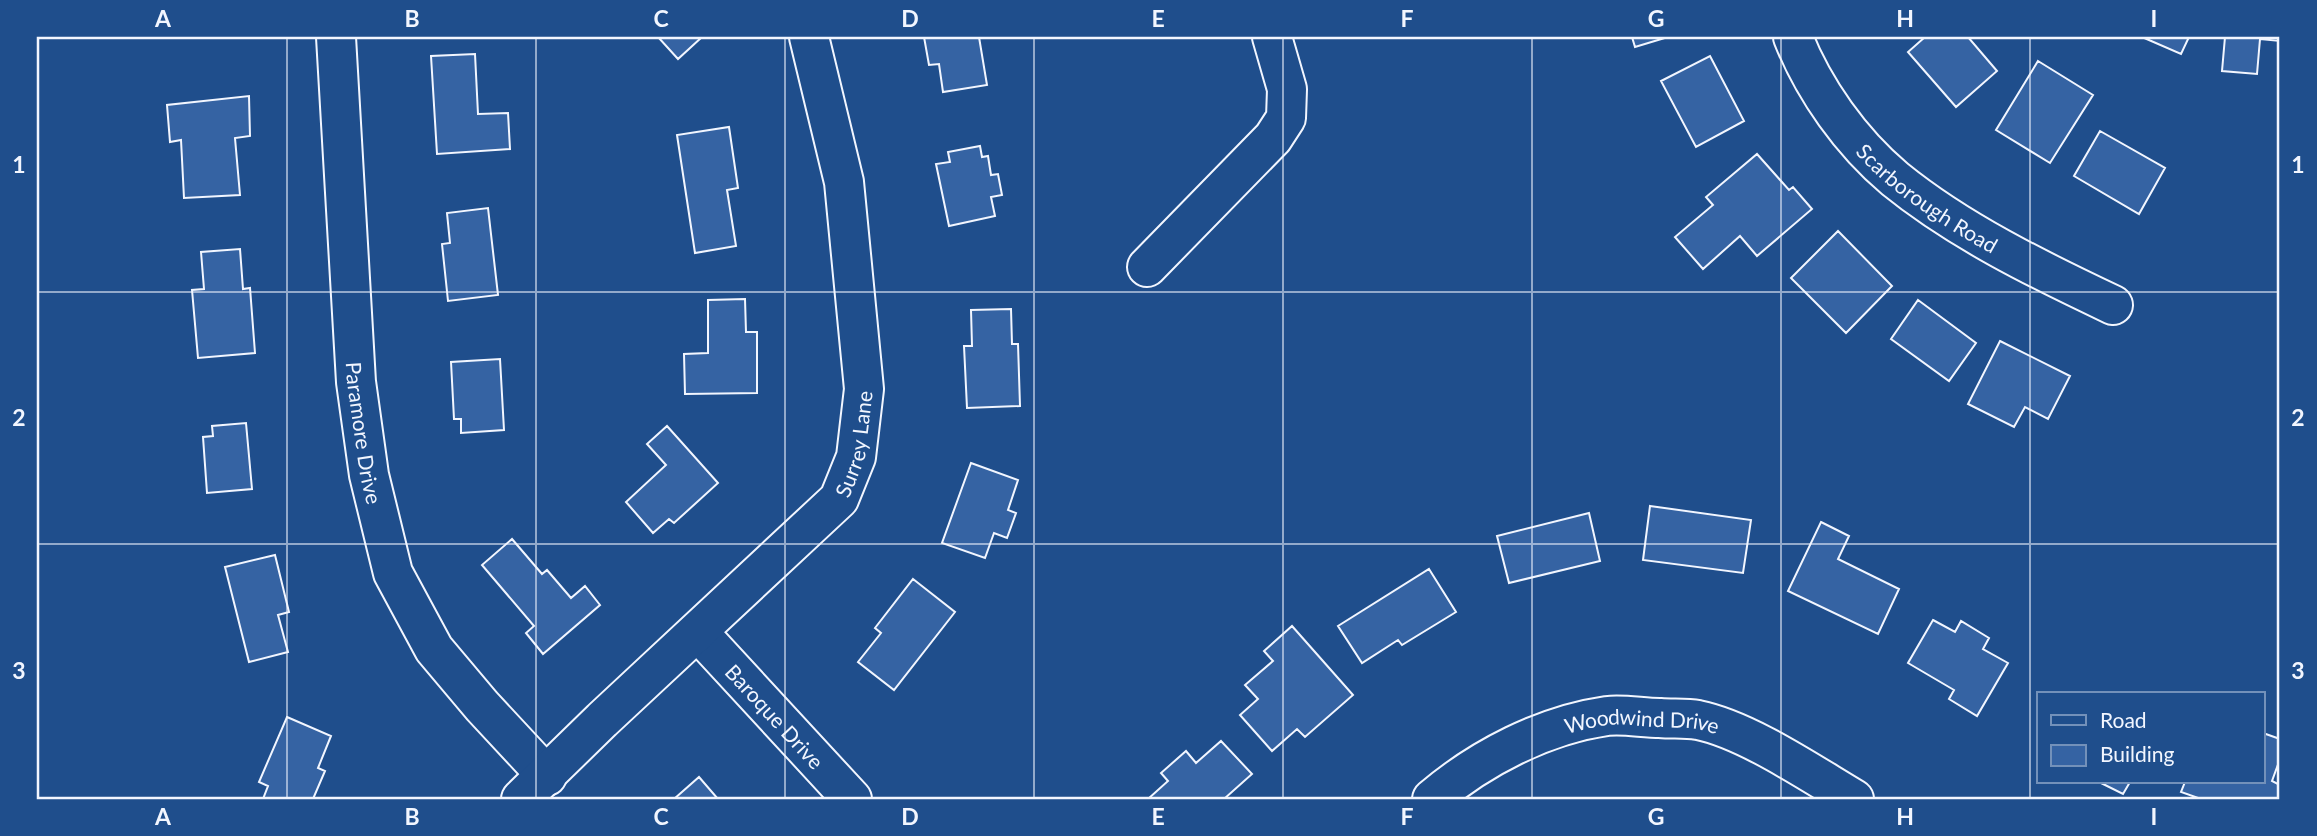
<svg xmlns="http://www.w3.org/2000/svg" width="2317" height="836" font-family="Lato,sans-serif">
<rect width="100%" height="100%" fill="#1f4e8c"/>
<path fill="#3563a3" stroke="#f2f6ff" stroke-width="2" d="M658 37H702L678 59Z
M924 37H979L987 85 943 92 939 64 929 65Z
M1632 37H1668L1635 47Z
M1925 37H1968L1997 71 1956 107 1908 52Z
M2142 37H2189L2181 54Z
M2225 37H2280V41L2260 39 2257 74 2222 71Z
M475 54 478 114 508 113 510 149 437 154 431 56Z
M1710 56 1744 121 1696 147 1661 81Z
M2038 61 2093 95 2050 163 1996 130Z
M249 96 250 136 235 138 240 195 184 198 181 140 170 142 167 105Z
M729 127 738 188 727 190 736 246 695 253 677 135Z
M2100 131 2165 168 2139 214 2074 176Z
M980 146 982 157 988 156 991 175 998 174 1002 195 991 197 995 216 949 226 936 164 950 162 948 152Z
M1757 154 1789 190 1793 187 1812 209 1757 256 1740 236 1703 269 1675 237 1713 205 1706 197Z
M488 208 498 295 448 301 442 244 450 243 447 213Z
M1838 231 1892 286 1846 333 1791 278Z
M240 249 243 289 250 288 255 353 198 358 192 290 204 289 201 252Z
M745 299 746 332H757V393L685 394 684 354 708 353V300Z
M1918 300 1976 343 1949 381 1891 339Z
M1011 309 1012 344H1018L1020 406 967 408 964 346H972L971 310Z
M2000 341 2070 376 2048 419 2025 407 2014 427 1968 404Z
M500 359 504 430 461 433V419H454L451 362Z
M246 423 252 489 207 493 203 437 213 436 212 426Z
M667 426 718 483 674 523 669 519 653 533 626 502 666 465 647 444Z
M971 463 1018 480 1008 510 1016 513 1007 538 994 533 985 558 942 543Z
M1650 506 1751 520 1743 573 1643 560Z
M1589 513 1600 561 1509 583 1497 536Z
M1821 522 1849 536 1838 559 1899 589 1878 634 1788 591Z
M512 539 542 574 547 570 571 598 585 586 600 605 543 654 526 633 534 626 482 565Z
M275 555 289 612 278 615 288 652 249 662 225 567Z
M1429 569 1456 612 1402 645 1398 640 1362 663 1338 626Z
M913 579 955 612 894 690 858 662 881 633 875 628Z
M1933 620 1955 632 1961 621 1989 638 1983 649 2008 663 1977 716 1949 699 1954 690 1908 663Z
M1292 626 1353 695 1305 737 1297 729 1272 751 1240 715 1258 699 1245 685 1273 661 1264 651Z
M287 717 331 736 318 768 325 771 313 799H263L268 786 259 782Z
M2263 733 2280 739V759L2272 781 2280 785 2278 799H2201L2181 792 2185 782H2263Z
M1221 741 1252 774 1224 799H1148L1168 781 1161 773 1186 751 1196 763Z
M699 777 718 799H674Z
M2099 782H2130L2123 794Z"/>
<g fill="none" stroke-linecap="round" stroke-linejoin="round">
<g stroke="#f2f6ff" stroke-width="42">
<g id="minor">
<path id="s1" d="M336 37 356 382 369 475 393 573 434 649 482 706 547 776"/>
<path id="s2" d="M1793 37C1814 90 1851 142 1895 179 1959 231 2039 270 2113 305"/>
<path d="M1147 267 1273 138 1286 118 1287 89 1272 37"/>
<path id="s3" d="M698 632 852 799"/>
<path id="s4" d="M521 799 602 720 839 499 856 457 864 389 844 182 809 37"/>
<path id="s5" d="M1432 799C1480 758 1544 725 1607 716 1624 714 1643 718 1660 718 1672 719 1686 718 1698 720 1747 730 1810 773 1854 799"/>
</g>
</g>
<use href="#minor" stroke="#1f4e8c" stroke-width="38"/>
</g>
<path fill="none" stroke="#f2f6ff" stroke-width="2" stroke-opacity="0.55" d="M287 37V799M536 37V799M785 37V799M1034 37V799M1283 37V799M1532 37V799M1781 37V799M2030 37V799M37 292H2280M37 544H2280"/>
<g text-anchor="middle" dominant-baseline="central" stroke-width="5" stroke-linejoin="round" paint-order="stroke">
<g font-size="21" fill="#f2f6ff" stroke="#1f4e8c">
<text stroke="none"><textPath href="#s2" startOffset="214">Scarborough Road</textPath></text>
<text stroke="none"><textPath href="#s1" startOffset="397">Paramore Drive</textPath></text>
<text stroke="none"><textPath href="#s4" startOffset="495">Surrey Lane</textPath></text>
<text stroke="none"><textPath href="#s3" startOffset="114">Baroque Drive</textPath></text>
<text stroke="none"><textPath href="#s5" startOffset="231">Woodwind Drive</textPath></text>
</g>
</g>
<rect width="2317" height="836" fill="none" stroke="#1f4e8c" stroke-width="77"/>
<rect x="2037" y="692" width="228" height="91" fill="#1f4e8c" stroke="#7391ba" stroke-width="2"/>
<rect x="2051" y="715" width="35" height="10" fill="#1f4e8c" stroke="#7391ba" stroke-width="2"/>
<text x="2100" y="728" font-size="21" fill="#f2f6ff">Road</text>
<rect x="2051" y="745" width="35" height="21" fill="#3563a3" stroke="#7391ba" stroke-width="2"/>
<text x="2100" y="762" font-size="21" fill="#f2f6ff">Building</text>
<rect x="38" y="38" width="2240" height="760" fill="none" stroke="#f2f6ff" stroke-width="2.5"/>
<g font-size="23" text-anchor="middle" font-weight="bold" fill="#f2f6ff">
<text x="163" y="27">A</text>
<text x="412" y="27">B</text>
<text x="661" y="27">C</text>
<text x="910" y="27">D</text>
<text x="1158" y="27">E</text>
<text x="1407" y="27">F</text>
<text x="1656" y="27">G</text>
<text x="1905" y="27">H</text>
<text x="2154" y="27">I</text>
<text x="19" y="173">1</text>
<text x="2298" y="173">1</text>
<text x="19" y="426">2</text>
<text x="2298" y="426">2</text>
<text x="19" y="679">3</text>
<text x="2298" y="679">3</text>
<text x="163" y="825">A</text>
<text x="412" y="825">B</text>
<text x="661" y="825">C</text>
<text x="910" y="825">D</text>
<text x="1158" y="825">E</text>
<text x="1407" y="825">F</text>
<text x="1656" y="825">G</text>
<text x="1905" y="825">H</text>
<text x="2154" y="825">I</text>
</g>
</svg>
